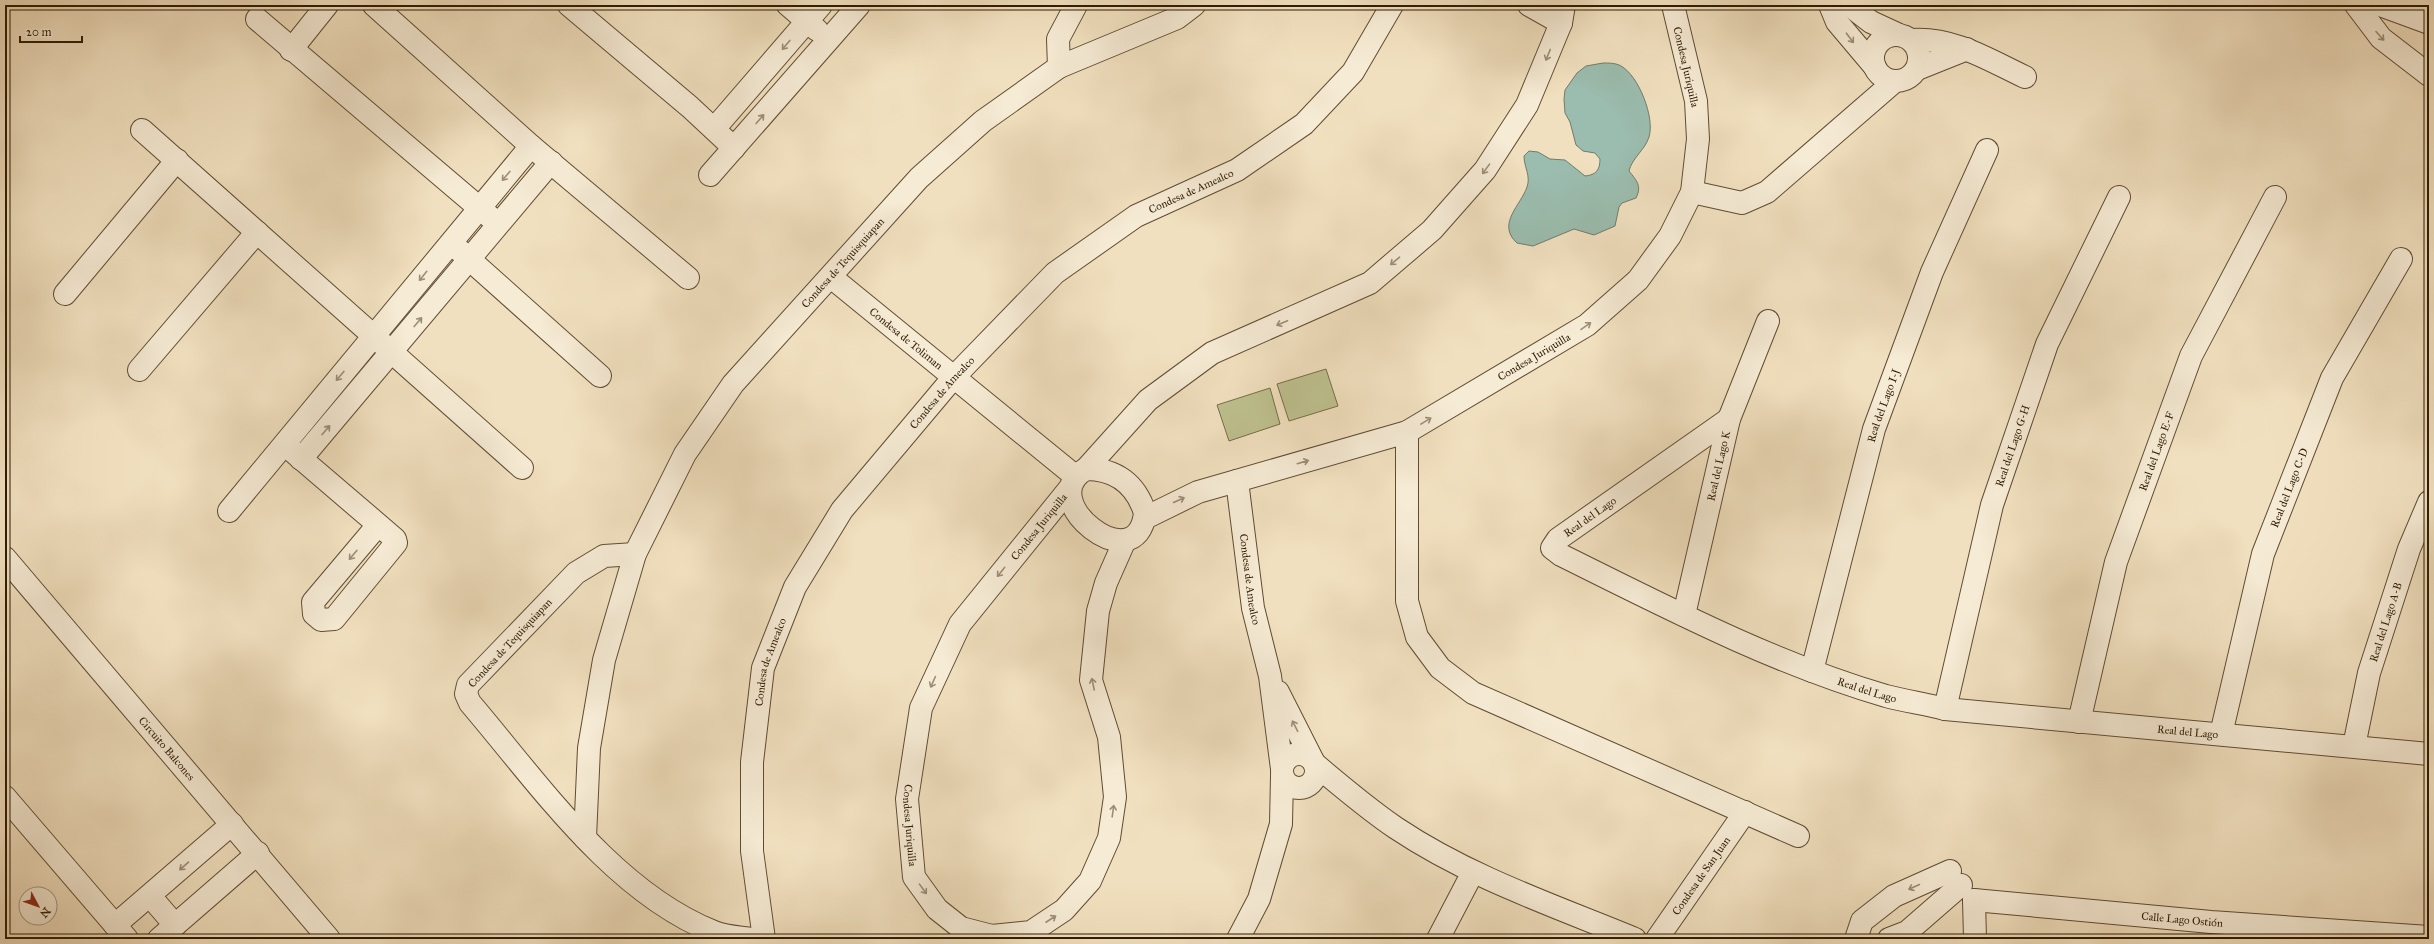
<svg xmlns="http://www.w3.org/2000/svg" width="2434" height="944" font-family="'IM FELL Great Primer',serif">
<rect width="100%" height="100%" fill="#f1e0bf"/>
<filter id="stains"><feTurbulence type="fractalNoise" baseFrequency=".005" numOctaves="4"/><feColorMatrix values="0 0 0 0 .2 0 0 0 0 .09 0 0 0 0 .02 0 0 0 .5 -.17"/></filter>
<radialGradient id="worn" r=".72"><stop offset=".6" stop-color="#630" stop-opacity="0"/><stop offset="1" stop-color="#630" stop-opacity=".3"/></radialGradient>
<path fill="#bec18f" stroke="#766e49" d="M1326 369 1338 406 1289 421 1277 384Z
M1270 388 1280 424 1229 441 1217 405Z"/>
<path fill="#9bbdaf" stroke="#707c6a" d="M1603 63C1609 63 1616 63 1621 66 1639 76 1655 118 1649 137 1645 150 1632 158 1629 171 1637 181 1642 186 1636 198L1622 203 1619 207 1615 226 1594 235 1574 229 1533 246 1517 243C1496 224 1521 205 1527 187 1531 176 1524 167 1524 156L1529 151 1538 152 1550 159 1565 160 1585 176C1596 175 1600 170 1600 159L1595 153 1583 151 1576 145 1570 122 1565 113 1564 99 1565 90 1577 73 1586 66Z"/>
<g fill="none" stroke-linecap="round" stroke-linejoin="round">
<g stroke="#604c32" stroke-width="24">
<g id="minor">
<path d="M374 5 531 146 688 278"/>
<path d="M569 5 690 107 734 148"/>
<path d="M788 5 817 30"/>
<path d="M1529 5 1561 23"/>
<path d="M1830 5 1837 22 1875 67"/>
<path d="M1849 5 1871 22 1897 34"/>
<path d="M2356 5 2381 38 2429 75"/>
<path d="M2380 5 2429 23"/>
<path d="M257 19 490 217"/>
<circle cx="1896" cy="58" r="23"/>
<path d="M1912 40C1953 37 1989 60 2025 77"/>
<path d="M291 50 327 5"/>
<path d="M1059 67 1058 39 1076 5"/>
<path d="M1917 69 1967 49"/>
<path d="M714 129 821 5"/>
<path d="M142 130 522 468"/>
<path d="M710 175 859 5"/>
<path d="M1692 192 1742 203 1767 192 1895 81"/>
<path d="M459 250 600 376"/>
<path id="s1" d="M831 277 1075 476"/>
<path d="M65 294 177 160"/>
<path d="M139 370 257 232"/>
<path id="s2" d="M1729 419 1558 539 1552 548 1561 555C1666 607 1773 663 1886 696 1905 701 1926 704 1945 709L2429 754"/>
<path d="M1407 432V601L1417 637 1440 668 1473 693 1798 836"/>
<path d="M291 450 395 539 396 543 334 619 321 620 314 614 313 602 378 525"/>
<path d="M301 459 551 162"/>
<path d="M1086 469 1148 400 1212 353 1370 283 1432 230 1485 170 1527 105 1561 23 1564 5"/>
<path d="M1086 469C1116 469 1136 484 1145 513 1137 583 1031 499 1086 469Z"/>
<path id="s3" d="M1237 481 1253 608 1270 676 1282 769"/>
<path id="s4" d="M1070 488 960 624 921 708 907 799 914 877 937 909 961 928 992 936 1031 932 1064 910 1090 881 1109 838 1115 797 1109 737 1091 680 1098 611 1106 583 1125 540"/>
<path d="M229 511 531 146"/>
<path id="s5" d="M1145 518 1198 492 1407 432 1587 325 1638 280 1670 236 1692 192 1698 139 1696 101 1673 5"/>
<path d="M635 554 604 556 576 573 468 685 466 694 470 703C539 784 613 892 714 932 725 937 740 937 753 939"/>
<path id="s6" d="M5 558 329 939"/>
<path id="s7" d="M1684 615 1729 419 1768 321"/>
<path id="s8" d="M1812 671 1874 429 1932 272 1987 150"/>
<path d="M1278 692 1313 761"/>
<path id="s9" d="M1945 709 1992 505 2047 344 2119 197"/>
<path id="s10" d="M2079 722 2116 562 2191 356 2275 197"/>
<path id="s11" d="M2221 734 2263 554 2332 378 2401 259"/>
<path id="s12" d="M2354 746 2369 673 2409 549 2429 502"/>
<circle cx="1299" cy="771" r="17"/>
<path d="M1316 765C1342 787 1368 809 1396 828 1469 877 1555 906 1635 939"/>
<path d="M5 797 127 939"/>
<path id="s13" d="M585 838 589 748 604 660 635 554 685 454 733 384 919 178 983 121 1059 67 1177 18 1194 5"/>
<path d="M150 896 175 925"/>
<path id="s14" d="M1974 900 2211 922 2429 937"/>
<path d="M1974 900 1975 939"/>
<path d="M115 925 232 824"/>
<path d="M159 939 258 853"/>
<path id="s15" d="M764 939 752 851V762L763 668 795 587 842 510 953 378 1055 273 1136 216 1237 170 1304 124 1353 72 1392 5"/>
<path d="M1238 939 1259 899 1281 824 1282 776"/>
<path d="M1438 939 1473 872"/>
<path id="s16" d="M1657 939 1745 812"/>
<path d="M1856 939 1862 921 1894 896 1950 871"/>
<path d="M1889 939 1907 932 1961 885"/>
</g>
</g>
<use href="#minor" stroke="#f6ebd5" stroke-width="22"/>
</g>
<defs><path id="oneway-shaft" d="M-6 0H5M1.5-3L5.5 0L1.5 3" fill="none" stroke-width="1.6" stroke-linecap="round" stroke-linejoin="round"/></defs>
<g stroke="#9c8d76">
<use href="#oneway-shaft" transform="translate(2380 36) rotate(48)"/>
<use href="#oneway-shaft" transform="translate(1850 38) rotate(53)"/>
<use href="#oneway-shaft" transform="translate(786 45) rotate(130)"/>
<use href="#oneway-shaft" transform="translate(1548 55) rotate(112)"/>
<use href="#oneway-shaft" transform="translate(760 119) rotate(-49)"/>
<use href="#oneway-shaft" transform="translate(1486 169) rotate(126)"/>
<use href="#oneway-shaft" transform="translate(506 176) rotate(130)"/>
<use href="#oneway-shaft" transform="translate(1395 261) rotate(140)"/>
<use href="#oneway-shaft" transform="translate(423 276) rotate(129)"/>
<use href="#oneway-shaft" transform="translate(418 322) rotate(-50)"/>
<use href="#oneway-shaft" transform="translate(1282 323) rotate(157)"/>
<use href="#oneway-shaft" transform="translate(1586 326) rotate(-35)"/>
<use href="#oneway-shaft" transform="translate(340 376) rotate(130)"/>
<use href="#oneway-shaft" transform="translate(1426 421) rotate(-31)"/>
<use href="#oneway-shaft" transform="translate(326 430) rotate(-49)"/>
<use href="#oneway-shaft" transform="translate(1303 462) rotate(-16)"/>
<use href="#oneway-shaft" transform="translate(1179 500) rotate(-24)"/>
<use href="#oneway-shaft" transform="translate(353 555) rotate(130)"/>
<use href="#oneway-shaft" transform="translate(1001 572) rotate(129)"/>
<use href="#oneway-shaft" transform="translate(933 682) rotate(114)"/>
<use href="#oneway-shaft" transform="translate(1093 684) rotate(-102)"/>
<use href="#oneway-shaft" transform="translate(1295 726) rotate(-117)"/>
<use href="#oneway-shaft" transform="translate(1113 811) rotate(-82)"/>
<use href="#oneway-shaft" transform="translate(184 866) rotate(139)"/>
<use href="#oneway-shaft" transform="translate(1914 887) rotate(156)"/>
<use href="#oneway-shaft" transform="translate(923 889) rotate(54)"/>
<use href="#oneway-shaft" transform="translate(1051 919) rotate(-33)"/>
</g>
<g text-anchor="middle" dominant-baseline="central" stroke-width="3" stroke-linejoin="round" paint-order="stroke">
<g font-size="11" fill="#2f1b03" stroke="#f6ebd5">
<text transform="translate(1686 67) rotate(77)">Condesa Juriquilla</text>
<text stroke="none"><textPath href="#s15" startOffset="928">Condesa de Amealco</textPath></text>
<text stroke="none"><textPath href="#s13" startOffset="650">Condesa de Tequisquiapan</textPath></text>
<text stroke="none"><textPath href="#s1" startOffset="97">Condesa de Toliman</textPath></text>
<text stroke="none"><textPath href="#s5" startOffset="424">Condesa Juriquilla</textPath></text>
<text stroke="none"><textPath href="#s15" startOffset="604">Condesa de Amealco</textPath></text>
<text stroke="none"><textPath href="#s8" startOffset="275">Real del Lago I-J</textPath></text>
<text stroke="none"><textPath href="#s9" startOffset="272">Real del Lago G-H</textPath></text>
<text stroke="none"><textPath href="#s10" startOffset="282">Real del Lago E-F</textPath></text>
<text stroke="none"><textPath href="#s7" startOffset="153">Real del Lago K</textPath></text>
<text stroke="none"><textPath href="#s11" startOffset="256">Real del Lago C-D</textPath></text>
<text transform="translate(1590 517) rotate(-35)">Real del Lago</text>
<text transform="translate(1039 527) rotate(-51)">Condesa Juriquilla</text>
<text stroke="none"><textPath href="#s3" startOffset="99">Condesa de Amealco</textPath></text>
<text stroke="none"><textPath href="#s12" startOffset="128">Real del Lago A-B</textPath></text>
<text transform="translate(510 643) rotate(-47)">Condesa de Tequisquiapan</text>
<text stroke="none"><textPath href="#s15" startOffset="280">Condesa de Amealco</textPath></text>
<text stroke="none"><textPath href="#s2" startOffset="566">Real del Lago</textPath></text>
<text stroke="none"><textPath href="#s2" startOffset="890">Real del Lago</textPath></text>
<text stroke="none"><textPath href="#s6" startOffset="250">Circuito Balcones</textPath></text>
<text stroke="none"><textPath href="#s4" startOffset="386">Condesa Juriquilla</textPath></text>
<text stroke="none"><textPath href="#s16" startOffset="77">Condesa de San Juan</textPath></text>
<text stroke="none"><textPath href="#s14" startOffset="209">Calle Lago Ostión</textPath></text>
</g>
</g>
<rect width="2434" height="944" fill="none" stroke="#f1e0bf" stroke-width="20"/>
<rect x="6" y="6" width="2422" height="932" fill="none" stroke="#2f1b03" stroke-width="2"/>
<rect x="10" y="10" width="2414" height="924" fill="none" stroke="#2f1b03"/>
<g transform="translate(38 906) rotate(131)"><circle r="19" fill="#f6ebd5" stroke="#a69881"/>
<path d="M0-3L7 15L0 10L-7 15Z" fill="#8f2418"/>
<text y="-6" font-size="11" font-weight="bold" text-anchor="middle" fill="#2f1b03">N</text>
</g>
<path d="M20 36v6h62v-6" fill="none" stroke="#2f1b03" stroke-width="2"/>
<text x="26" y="36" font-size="12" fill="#2f1b03" stroke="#f6ebd5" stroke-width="3" paint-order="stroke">20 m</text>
<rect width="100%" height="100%" filter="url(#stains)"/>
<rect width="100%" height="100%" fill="url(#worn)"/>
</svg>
